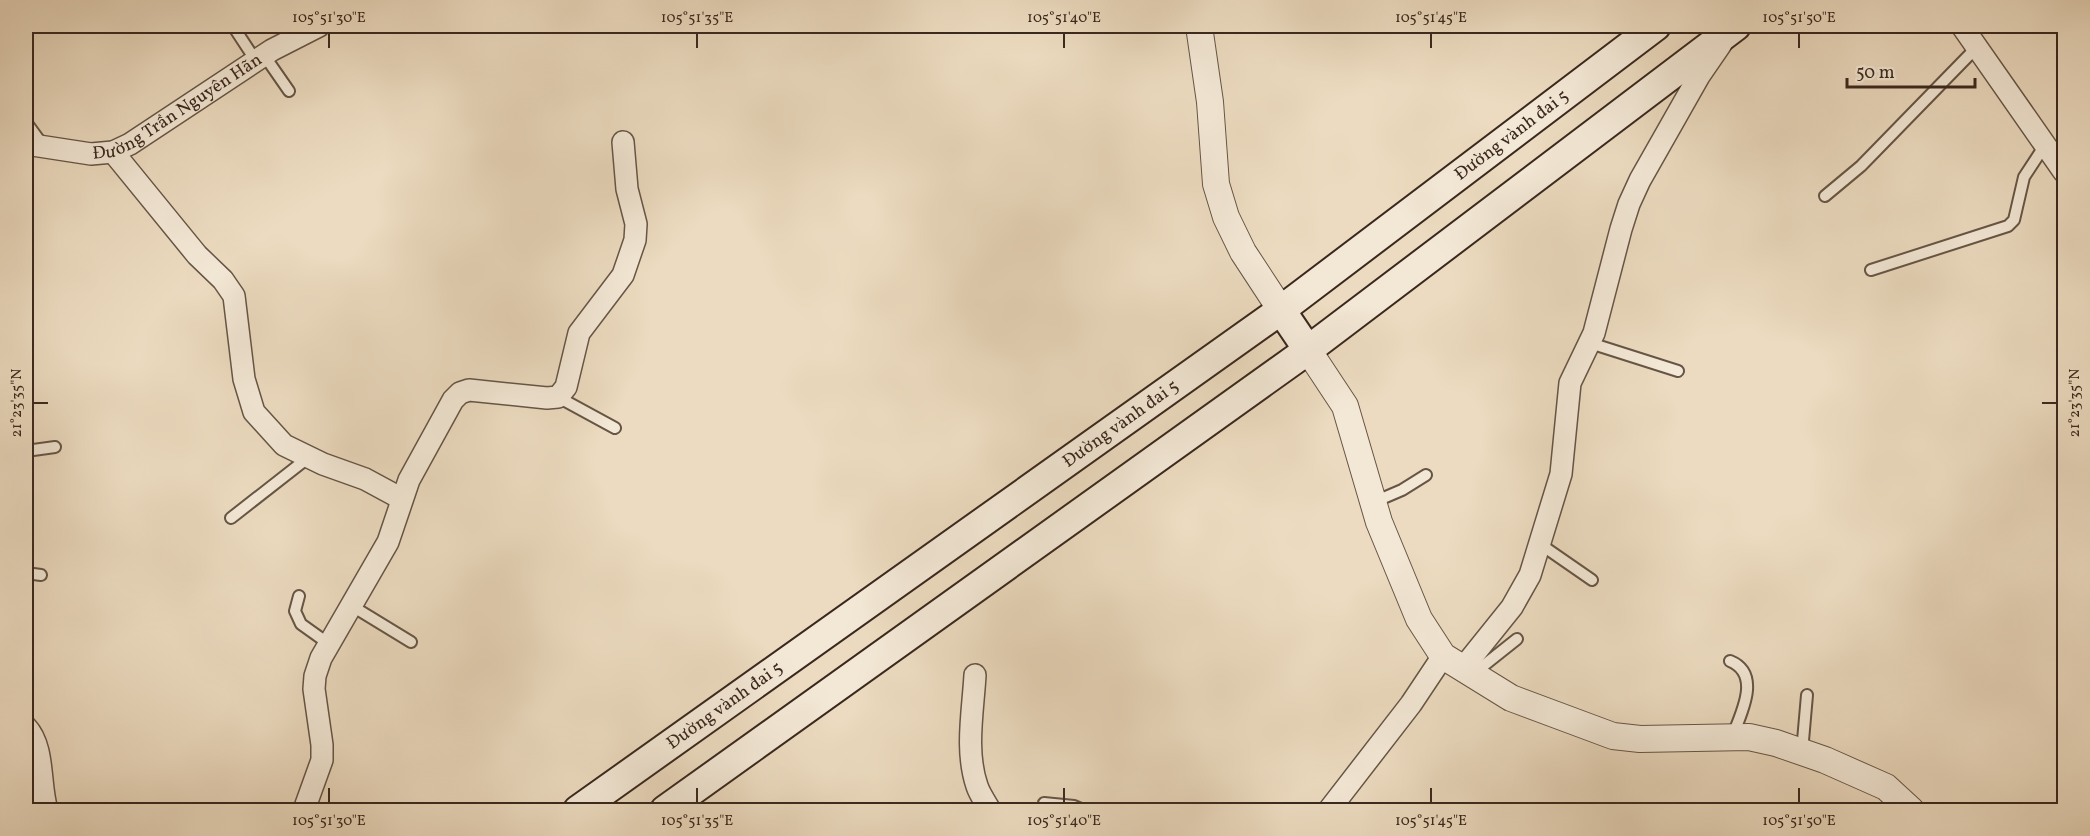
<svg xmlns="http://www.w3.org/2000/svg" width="2090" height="836" font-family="Vollkorn,serif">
<rect width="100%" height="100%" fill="#ecdbc0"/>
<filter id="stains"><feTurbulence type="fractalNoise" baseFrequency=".00333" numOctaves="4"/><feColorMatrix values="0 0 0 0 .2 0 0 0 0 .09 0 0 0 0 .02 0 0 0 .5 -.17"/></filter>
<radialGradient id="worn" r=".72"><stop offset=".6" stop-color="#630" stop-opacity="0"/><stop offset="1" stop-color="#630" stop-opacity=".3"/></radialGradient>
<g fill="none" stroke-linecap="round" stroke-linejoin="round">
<g stroke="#665546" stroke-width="14">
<path id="service" d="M233 26 256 61
M264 55 289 91
M26 122 42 144
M1825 196 1861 166 1977 47
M1871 270 2008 226 2014 220 2024 177 2045 145
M1590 343 1678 371
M558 397 615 428
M26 451 55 447
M1374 502 1402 490 1426 475
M231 518 309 457
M1540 544 1592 580
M26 573 41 575
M299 596 295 611 301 624 329 644
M352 606 411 642
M1730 661C1762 674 1741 714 1732 737
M1473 674 1517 639
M1802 752 1807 695
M26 802 43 797
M1044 803 1074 806 1083 810"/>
</g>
<g stroke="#665546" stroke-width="24">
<g id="minor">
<path d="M1962 26 2064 172"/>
<path id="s1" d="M26 144 91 154 113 152 130 144 272 50 319 26"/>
<path d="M113 152 197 255 223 280 234 296 244 379 254 412 284 445 323 464 365 479 402 499"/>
<path d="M1463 668 1512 607 1530 575 1561 474 1570 383 1594 333 1621 229 1629 204 1640 180 1699 76 1721 44"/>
<path d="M975 675C973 711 965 751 977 786 980 795 986 803 990 810"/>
<path d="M26 727C45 747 39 785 47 810"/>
<path d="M304 810 322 760V745L314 689 315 676 321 658 388 542 409 480 453 400 460 393 469 390 547 398 558 397 566 387 579 333 623 275 635 240 636 224 627 189 623 142"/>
<path d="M1329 810 1411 704 1443 656"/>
</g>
</g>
<g stroke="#665546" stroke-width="28">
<path id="tertiary" d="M1199 26 1210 102 1216 184 1226 217 1243 252 1281 310
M1308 350 1345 406 1379 522 1419 619 1443 656 1511 698 1613 736 1640 739 1749 737 1776 743 1825 760 1886 787 1911 810"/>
</g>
<g stroke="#3a281e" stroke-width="32">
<g id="secondary">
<path d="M1281 310 1308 350"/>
<path id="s2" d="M578 810 1281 310 1656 26"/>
<path d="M665 810 1308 350 1736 26"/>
</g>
</g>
<use href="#service" stroke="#f3e8d6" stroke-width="10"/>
<use href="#minor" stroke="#f3e8d6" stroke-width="21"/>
<use href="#tertiary" stroke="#f3e8d6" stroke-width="26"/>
<use href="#secondary" stroke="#f3e8d6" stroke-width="28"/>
</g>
<path fill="none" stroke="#3a281e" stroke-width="2" d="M329 33V48M697 33V48M1064 33V48M1431 33V48M1799 33V48M33 403H48M2042 403H2057M329 788V803M697 788V803M1064 788V803M1431 788V803M1799 788V803"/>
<g text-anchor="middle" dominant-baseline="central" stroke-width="5" stroke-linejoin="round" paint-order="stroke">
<g font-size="18" fill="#3a281e" stroke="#f3e8d6">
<text stroke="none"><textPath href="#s1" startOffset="165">Đường Trần Nguyên Hãn</textPath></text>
<text stroke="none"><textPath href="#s2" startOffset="1152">Đường vành đai 5</textPath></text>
<text stroke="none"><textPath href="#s2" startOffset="666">Đường vành đai 5</textPath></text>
<text stroke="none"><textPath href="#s2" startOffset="180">Đường vành đai 5</textPath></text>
</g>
</g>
<rect width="2090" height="836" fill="none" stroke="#ecdbc0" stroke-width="66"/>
<path d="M1847 78v9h128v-9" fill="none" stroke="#3a281e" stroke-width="3"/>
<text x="1856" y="78" font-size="18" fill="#3a281e" stroke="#f3e8d6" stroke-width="4.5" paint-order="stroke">50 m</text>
<rect x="33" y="33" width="2024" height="770" fill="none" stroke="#3a281e" stroke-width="2"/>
<g font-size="15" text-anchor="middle" fill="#3a281e">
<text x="329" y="22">105°51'30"E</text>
<text x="697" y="22">105°51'35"E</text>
<text x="1064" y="22">105°51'40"E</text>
<text x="1431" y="22">105°51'45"E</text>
<text x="1799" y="22">105°51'50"E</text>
<text transform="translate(16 403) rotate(-90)" y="5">21°23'35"N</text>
<text transform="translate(2074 403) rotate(-90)" y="5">21°23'35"N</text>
<text x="329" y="825">105°51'30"E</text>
<text x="697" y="825">105°51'35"E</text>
<text x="1064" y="825">105°51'40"E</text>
<text x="1431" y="825">105°51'45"E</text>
<text x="1799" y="825">105°51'50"E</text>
</g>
<rect width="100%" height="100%" filter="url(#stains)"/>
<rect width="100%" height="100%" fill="url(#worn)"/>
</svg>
